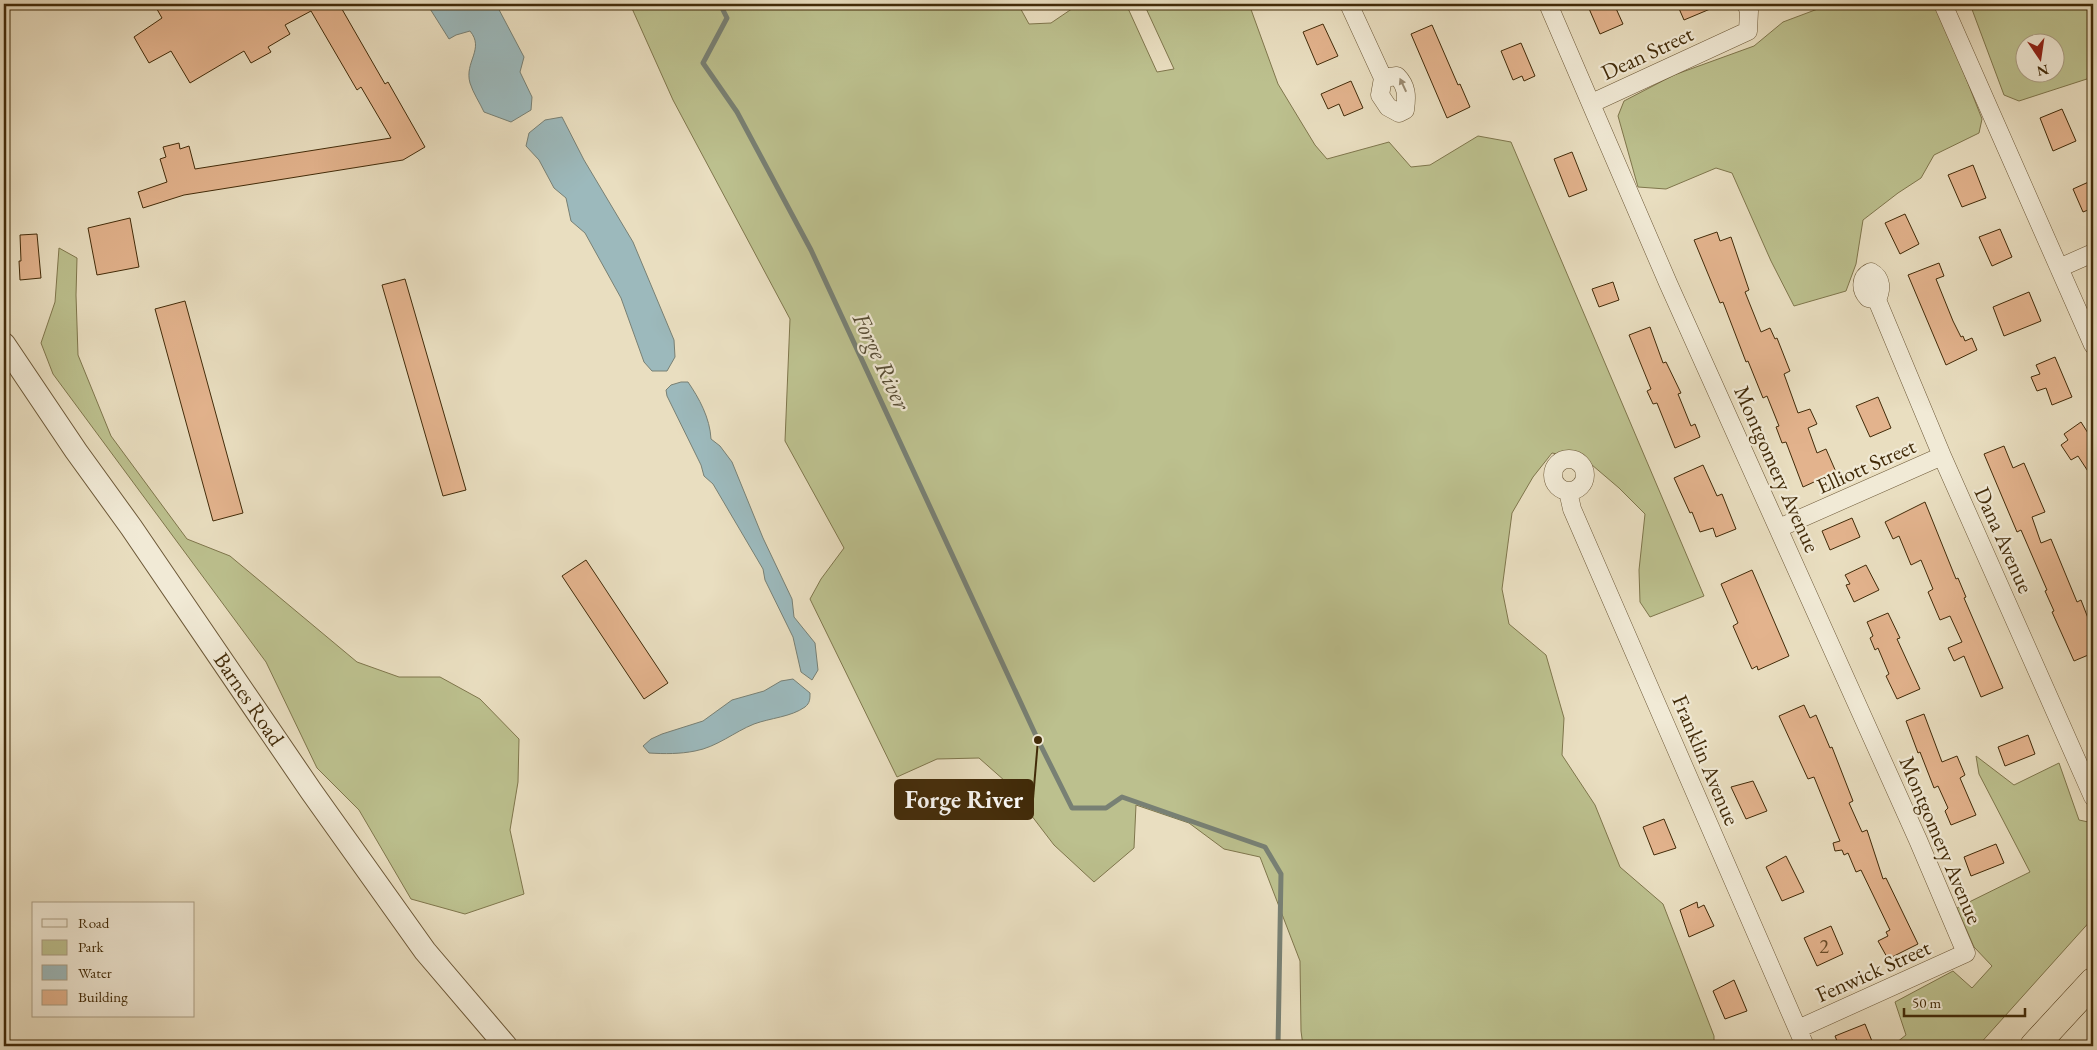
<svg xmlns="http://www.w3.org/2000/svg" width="2097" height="1050" font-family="'EB Garamond',serif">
<rect width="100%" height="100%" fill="#e9dec0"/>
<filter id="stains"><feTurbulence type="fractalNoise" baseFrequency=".004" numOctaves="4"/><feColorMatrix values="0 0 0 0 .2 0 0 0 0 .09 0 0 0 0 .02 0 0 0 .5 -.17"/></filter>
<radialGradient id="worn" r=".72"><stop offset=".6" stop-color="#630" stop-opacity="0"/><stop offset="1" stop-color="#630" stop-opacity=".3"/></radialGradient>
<path fill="#bcc08e" stroke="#7f764c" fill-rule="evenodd" d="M630 4H1018L1029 24 1051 23 1079 4H1126L1157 72 1174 69 1144 4H1249L1278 84 1315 145 1327 159 1389 142 1411 167 1430 165 1478 136 1511 142 1704 596 1650 617 1640 602 1639 570 1645 514 1619 488 1585 459 1552 453 1533 477 1512 513 1502 589 1509 624 1546 655 1564 718 1562 755 1595 805 1620 867 1663 904 1714 1036V1046H1303L1301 1031 1300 961 1260 857 1224 849 1189 823 1136 805 1134 848 1094 882 1054 845 1005 781 979 758 937 759 897 777 810 599 821 579 844 548 785 441 790 319 673 100Z
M1831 4H1846L1857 8 1878 4H1937L1982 119 1979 133 1934 155 1921 178 1898 193 1863 220 1856 264 1846 291 1794 306 1771 261 1732 173 1716 168 1666 189 1638 187 1618 116 1624 101 1674 75 1754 46 1783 22Z
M1970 4H2093V77L2019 101 2004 95ZM2024 42H2054V72H2024Z
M59 248 77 258 76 295 78 355 111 436 187 539 230 556 357 662 399 677H440L480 699 519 739 518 782 510 830 524 894 465 914 411 899 359 810 317 768 266 662 53 374 41 343 55 302Z
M1976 756 2014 785 2059 763 2079 820 2093 823V918L1978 1046H1892L1906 1035 1895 1002 1953 971 1972 988 1992 966 1974 947 1957 908 2030 872 1979 774Z"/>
<path fill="#9cb9bc" stroke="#788074" d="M427 4H496L524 57 520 72 532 97 531 110 511 122 484 112C480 103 473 93 470 83 464 62 485 49 470 31L456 35 449 39Z
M562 117 584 160 633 242 674 340 675 357 667 371H652L644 362 621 298 585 233 571 221 566 198 554 188 539 160 526 146 529 133 545 120Z
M681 382H688C699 398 710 418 711 439L720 446 732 462 763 538 792 599 794 617 815 643 818 670 812 680 801 672 793 637 765 580 763 569 713 484 704 476 701 465 667 396 666 390 671 385Z
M793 679 810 693C810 699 810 703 805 707 791 717 770 718 754 724 734 732 717 747 695 751 680 754 665 754 649 753L643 746 651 739 662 734 703 721 732 700 764 691 781 681Z"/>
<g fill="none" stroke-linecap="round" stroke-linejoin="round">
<path stroke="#788074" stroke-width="5" d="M720 4 727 18 703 63 737 112 811 250 1038 740 1072 808H1106L1122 797 1265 847 1281 874 1278 1046"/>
</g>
<path fill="#e3b38d" stroke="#422b09" d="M154 4H339L385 84 388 82 425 147 403 160 184 195 143 208 138 192 167 182 160 159 166 157 163 147 179 143 180 149 189 146 195 169 391 138 361 87 357 90 311 11 285 25 290 34 268 47 271 52 251 63 244 51 190 83 171 51 149 63 134 37 162 18Z
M1587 4H1614L1623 24 1600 34Z
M1677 4H1722L1684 20Z
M1323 24 1338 56 1317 65 1303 32Z
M1432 25 1458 85 1460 84 1470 107 1447 118 1411 34Z
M1521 43 1535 76 1524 81 1522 76 1513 80 1501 51Z
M1351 81 1363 108 1344 116 1339 104 1328 109 1321 94Z
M2062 109 2076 141 2053 151 2040 118Z
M1572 152 1587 190 1569 197 1554 159Z
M1973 165 1986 198 1962 207 1948 175Z
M2093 180V208L2083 212 2073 189Z
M1905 214 1919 244 1900 254 1885 223Z
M130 218 139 267 97 275 88 228Z
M2000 229 2012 257 1992 266 1979 237Z
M1717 232 1720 241 1731 237 1749 290 1745 292 1761 332 1770 328 1775 339 1777 338 1790 371 1784 374 1798 413 1810 409 1817 424 1808 428 1817 453 1826 449 1836 472 1803 487 1786 442 1782 443 1776 427 1779 426 1767 396 1763 398 1748 361 1746 362 1723 302 1720 303 1694 240Z
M37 234 41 278 20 280 19 261H21L20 235Z
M1939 263 1944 276 1936 279 1953 321 1961 337 1963 336 1965 341 1972 338 1977 350 1946 365 1908 275Z
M405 279 466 490 443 496 382 285Z
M1613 282 1619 300 1599 307 1592 289Z
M2029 292 2041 321 2004 336 1993 307Z
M185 301 243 513 213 521 155 309Z
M1650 327 1663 363 1666 362 1681 393 1678 394 1691 426 1695 424 1700 437 1675 448 1657 403 1653 404 1647 391 1651 389 1629 335Z
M2055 357 2072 397 2052 405 2046 388 2037 391 2031 377 2040 374 2036 365Z
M1878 397 1891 428 1870 437 1856 406Z
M2081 422 2093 441V479L2078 456 2071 460 2061 445 2068 440 2064 434Z
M2004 446 2013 468 2024 463 2045 512 2032 517 2041 543 2051 539 2077 602 2081 600 2093 631V653L2074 661 2052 612 2054 611 2045 591 2047 590 2021 530 2017 532 1984 454Z
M1703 465 1717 496 1722 494 1736 529 1716 537 1713 528 1700 532 1692 512 1690 513 1674 478Z
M1925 502 1956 579 1958 578 1966 597 1964 598 2003 688 1981 697 1964 656 1954 661 1948 648 1962 642 1950 616 1940 620 1928 592 1933 589 1921 560 1911 565 1899 536 1893 539 1885 522Z
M1852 518 1860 537 1830 550 1822 531Z
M586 560 668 683 644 699 562 576Z
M1866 565 1879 590 1854 602 1846 585 1850 584 1845 575Z
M1752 570 1789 656 1758 670 1757 666 1752 669 1740 642 1733 626 1738 623 1721 584Z
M1888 613 1900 638 1897 639 1920 689 1897 699 1886 676 1889 674 1878 648 1875 650 1870 638 1873 636 1867 622Z
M1804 705 1810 718 1816 715 1830 748 1832 747 1853 801 1849 803 1862 832 1867 830 1883 879 1886 878 1918 944 1888 959 1878 941 1888 936 1886 932 1890 930 1861 870 1856 872 1848 853 1844 855 1842 850 1835 851 1833 843 1840 841 1814 777 1808 779 1779 716Z
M1924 714 1942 762 1957 756 1965 775 1960 778 1976 815 1951 825 1945 811 1948 808 1938 786 1934 788 1920 752 1918 753 1906 721Z
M2028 735 2035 754 2005 766 1998 747Z
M1753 781 1767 811 1746 819 1731 787Z
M1664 819 1676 848 1654 855 1643 827Z
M1996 844 2004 863 1971 876 1964 857Z
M1786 856 1804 892 1782 901 1766 867Z
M1697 902 1698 908 1704 905 1714 926 1689 937 1680 910Z
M1831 926 1843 954 1817 966 1804 938Z
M1734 980 1747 1011 1725 1019 1713 991Z
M1865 1024 1874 1046H1839L1835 1036Z"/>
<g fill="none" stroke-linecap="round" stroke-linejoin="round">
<g stroke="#6c5837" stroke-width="19">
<path id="minor" d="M1349 4 1383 78 1380 95 1388 107 1399 113 1405 110C1407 96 1407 86 1397 76L1383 78
M1548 4 1668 283 1918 840 1966 953 1798 1029
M1943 4 2093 345
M1592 103 1748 31 1749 11 1746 4
M2059 268 2093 253
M1877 300 1868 298C1860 290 1860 277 1871 272 1882 278 1882 289 1877 300L1942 456 2093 797
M1553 475a16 16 0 1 1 32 0a16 16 0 1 1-32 0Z
M1568 491 1572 509 1805 1046
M1779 528 1942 456"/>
</g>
<g stroke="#6c5837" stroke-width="24">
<path id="tertiary" d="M4 344 76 451 131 527 311 791 425 951 506 1046"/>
</g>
<g stroke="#422b09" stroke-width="29">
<path id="motorway" d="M2034 1046 2093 982"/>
</g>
<use href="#minor" stroke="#f1ead6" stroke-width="18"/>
<use href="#tertiary" stroke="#f1ead6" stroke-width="22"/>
<use href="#motorway" stroke="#e9dec0" stroke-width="28"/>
</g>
<defs><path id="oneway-solid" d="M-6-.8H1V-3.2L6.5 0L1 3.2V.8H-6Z" transform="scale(1.25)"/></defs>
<use fill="#9a8a70" href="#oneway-solid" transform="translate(1403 85) rotate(-115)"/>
<g text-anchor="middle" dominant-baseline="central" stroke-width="4.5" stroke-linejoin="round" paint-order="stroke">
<g font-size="20" fill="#6a4d2a">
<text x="1824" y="946">2</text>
</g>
<g font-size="22" fill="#422b09" stroke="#f1ead6">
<text transform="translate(1647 53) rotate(-25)">Dean Street</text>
<text transform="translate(1866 466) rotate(-24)">Elliott Street</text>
<text transform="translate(1777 469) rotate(66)">Montgomery Avenue</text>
<text transform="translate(2004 540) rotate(66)">Dana Avenue</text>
<text transform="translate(249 699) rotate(56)">Barnes Road</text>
<text transform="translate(1706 760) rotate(67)">Franklin Avenue</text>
<text transform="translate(1941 840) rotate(67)">Montgomery Avenue</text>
<text transform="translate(1873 971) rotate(-24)">Fenwick Street</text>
</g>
<g font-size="24" font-style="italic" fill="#584e36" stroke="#f1ead6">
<text transform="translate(882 361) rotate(65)">Forge River</text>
</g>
</g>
<path fill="none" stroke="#422b09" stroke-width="2" d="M1038 740L1033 799"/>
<circle fill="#422b09" stroke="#f1ead6" stroke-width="2" cx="1038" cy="740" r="5"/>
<rect fill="#422b09" stroke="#422b09" stroke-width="2" x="895" y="780" width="138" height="39" rx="5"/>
<g font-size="24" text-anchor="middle" font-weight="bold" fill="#fff">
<text x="964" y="808">Forge River</text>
</g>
<rect width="2097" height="1050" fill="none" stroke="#e9dec0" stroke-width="20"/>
<rect x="5" y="5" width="2087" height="1040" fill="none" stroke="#422b09" stroke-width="2.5"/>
<rect x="10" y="10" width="2077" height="1030" fill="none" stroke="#422b09"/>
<rect x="32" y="902" width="162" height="115" fill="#f1ead6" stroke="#ab9e84"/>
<rect x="42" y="919" width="25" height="8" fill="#f1ead6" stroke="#ab9e84"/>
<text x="78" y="928" font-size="15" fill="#422b09">Road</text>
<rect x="42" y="940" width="25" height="15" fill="#bcc08e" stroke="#ab9e84"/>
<text x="78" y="952" font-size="15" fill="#422b09">Park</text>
<rect x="42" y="965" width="25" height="15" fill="#9cb9bc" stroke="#ab9e84"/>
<text x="78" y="978" font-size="15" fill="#422b09">Water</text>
<rect x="42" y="990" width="25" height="15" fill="#e3b38d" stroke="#ab9e84"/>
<text x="78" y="1002" font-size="15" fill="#422b09">Building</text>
<g transform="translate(2040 58) rotate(167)"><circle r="24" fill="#f1ead6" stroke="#ab9e84"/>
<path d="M0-4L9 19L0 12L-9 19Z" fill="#8f2418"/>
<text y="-8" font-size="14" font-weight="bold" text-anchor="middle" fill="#422b09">N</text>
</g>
<path d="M1904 1008v8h121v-8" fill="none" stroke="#422b09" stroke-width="2.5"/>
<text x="1912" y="1008" font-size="15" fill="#422b09" stroke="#f1ead6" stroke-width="4" paint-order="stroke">50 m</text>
<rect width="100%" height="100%" filter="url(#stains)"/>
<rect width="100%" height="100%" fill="url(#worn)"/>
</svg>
